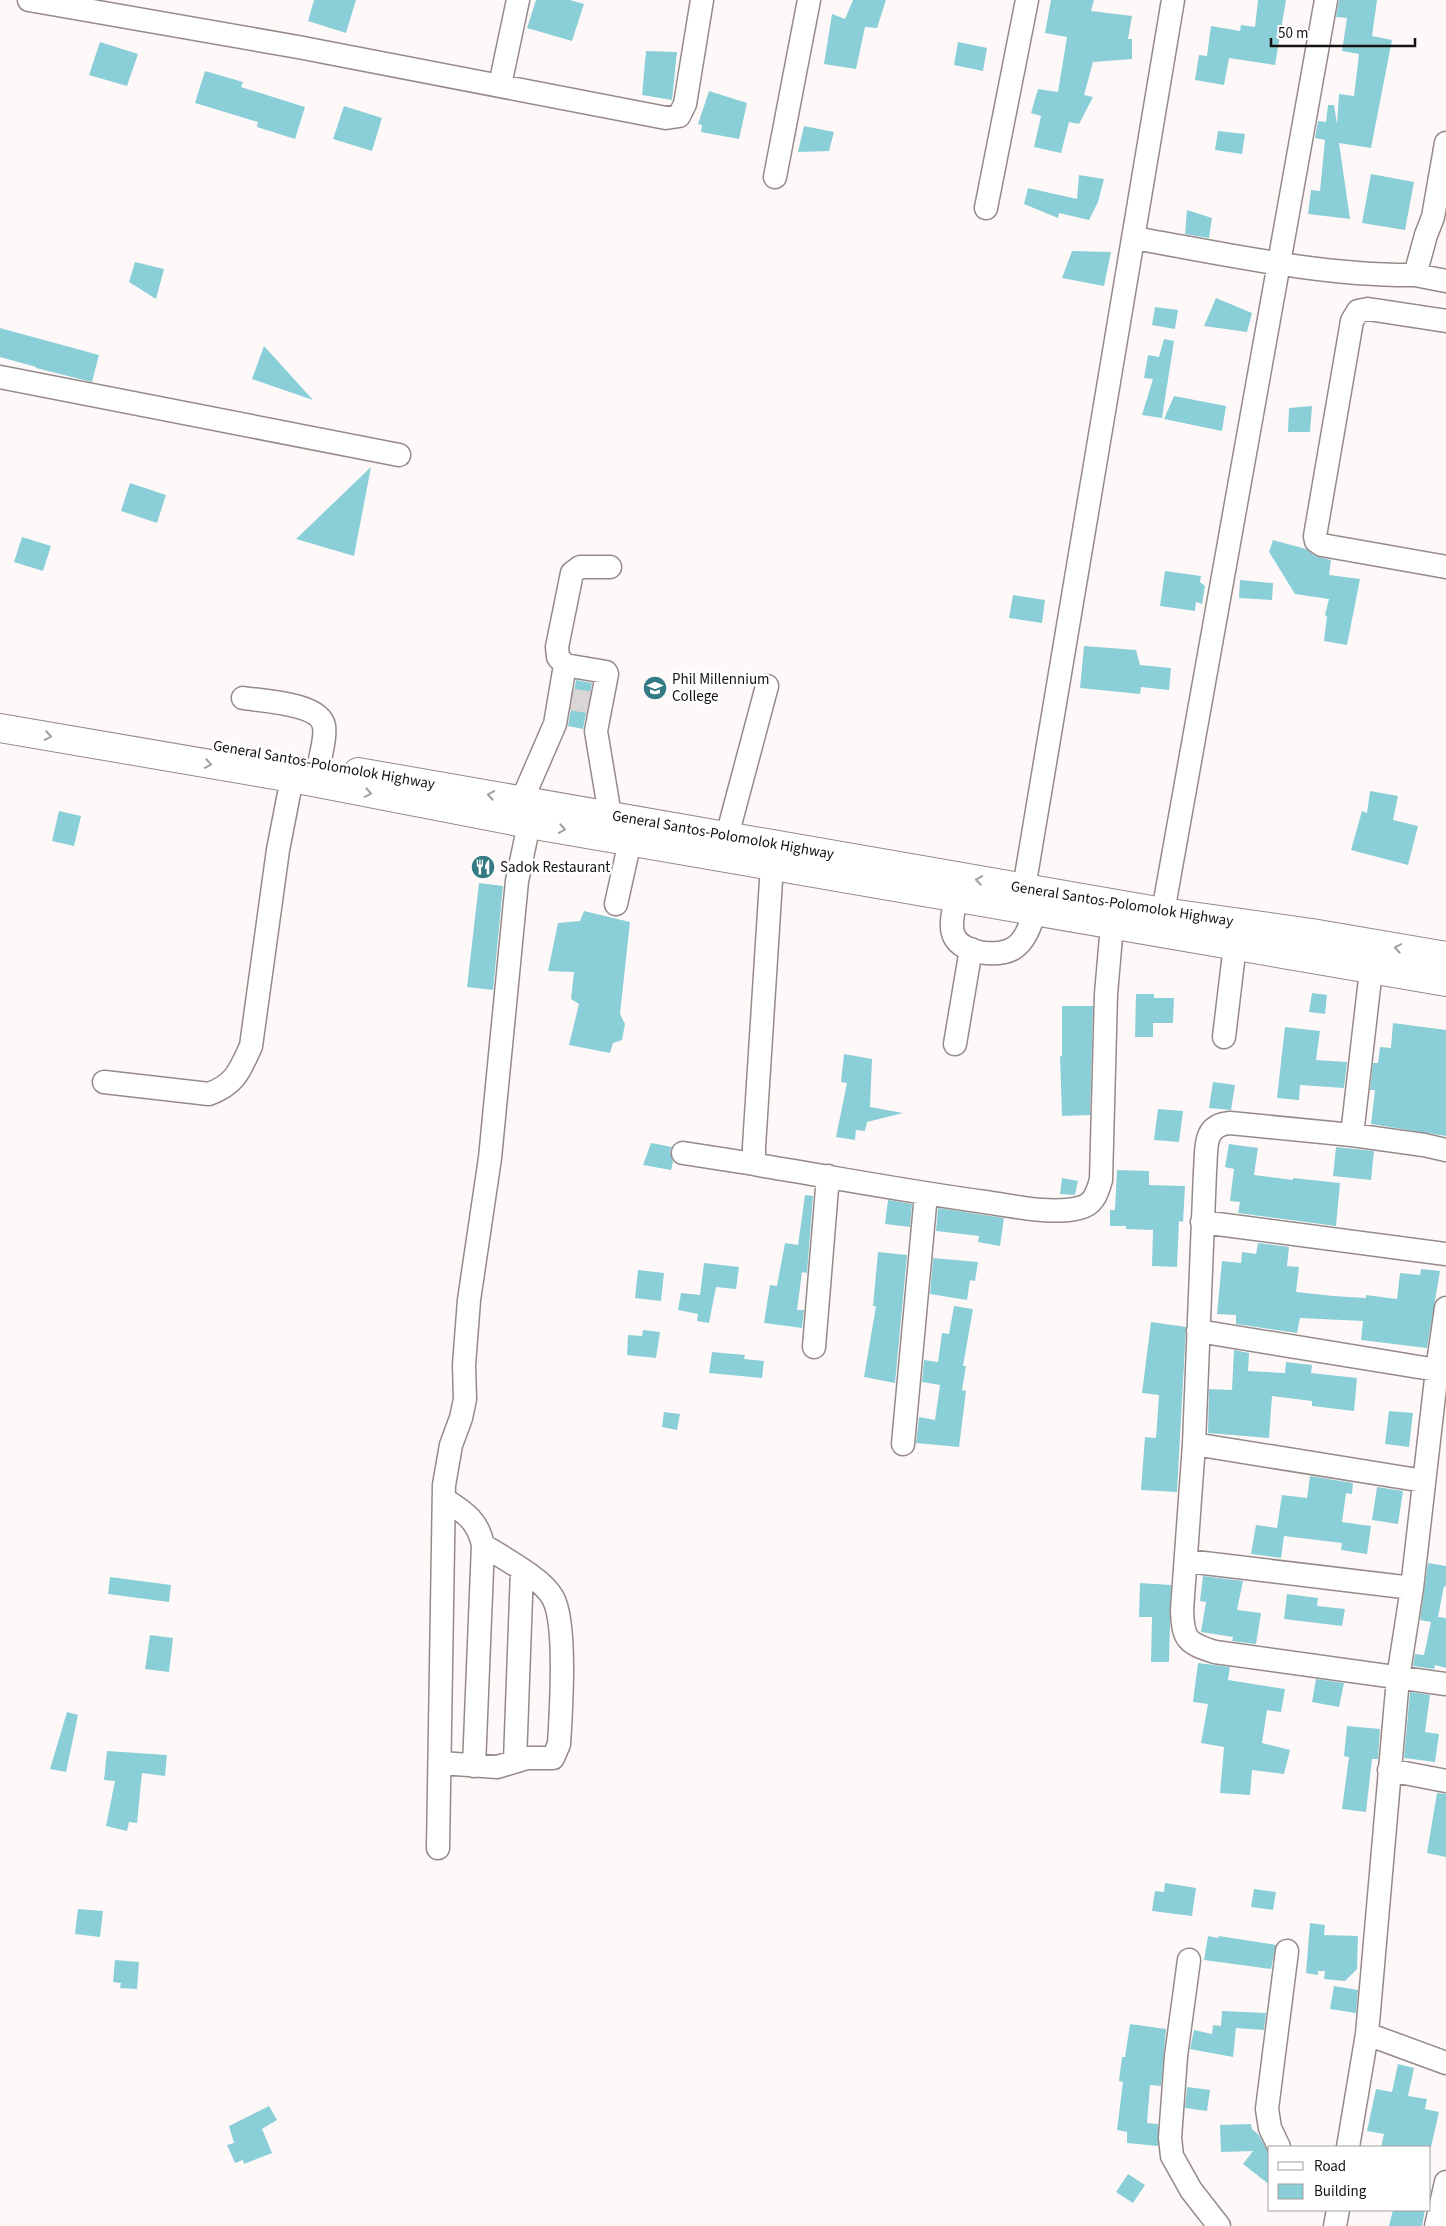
<svg xmlns="http://www.w3.org/2000/svg" width="1446" height="2226" font-family="'Source Sans 3',sans-serif">
<rect width="100%" height="100%" fill="#fef9f8"/>
<path fill="#8aced8" d="M314 0H356L346 33 308 21Z
M536 0H570L584 4 572 41 527 28Z
M853 0H886L877 28 865 27 856 69 824 64 832 14 845 19Z
M1051 0H1094L1091 11 1132 16 1128 39H1132V59L1093 62 1084 95 1093 97 1079 124 1069 122 1061 153 1034 147 1041 116 1031 113 1038 89 1058 92 1067 37 1045 33Z
M1258 0H1286L1275 65 1229 58 1224 85 1195 80 1199 55 1207 56 1211 26 1240 31 1241 25 1255 27Z
M1339 0H1377L1372 36 1392 40 1371 148 1339 143 1350 219 1308 214 1311 190 1320 191 1325 140 1315 138 1318 121 1326 122 1328 105H1334L1337 124 1339 94 1354 96 1359 54 1342 51 1347 18 1336 17Z
M100 42 138 54 127 86 89 75Z
M958 42 987 48 983 71 954 65Z
M646 51 677 52 672 100 642 95Z
M205 71 243 82 241 87 305 107 295 139 257 127 258 122 195 103Z
M709 91 747 103 739 139 701 132 702 125 698 124Z
M344 106 382 118 372 151 333 139Z
M804 126 834 132 829 151 798 152Z
M1218 131 1245 134 1242 154 1215 150Z
M1371 174 1414 182 1405 230 1362 223Z
M1079 175 1104 179 1098 202 1089 220 1059 213 1058 218 1024 204 1028 188 1077 199Z
M1187 210 1212 218 1209 238 1185 234Z
M1072 251 1111 252 1104 286 1062 278Z
M135 262 164 269 156 299 129 282Z
M1216 298 1252 313 1247 332 1204 326Z
M1155 307 1178 310 1175 329 1152 325Z
M0 328 99 355 92 382 36 368V367L0 357Z
M1164 339 1174 341 1162 418 1142 415 1153 379 1144 378 1148 355 1159 357Z
M264 346 313 400 252 379Z
M1174 396 1226 406 1222 431 1164 419Z
M1312 406 1310 432H1288L1289 408Z
M371 467 354 556 296 539Z
M130 483 166 495 157 523 121 511Z
M22 537 51 546 43 571 14 562Z
M1273 540 1306 549 1315 556 1331 560 1329 575 1360 579 1347 645 1324 641 1327 616 1325 615 1329 599 1295 594 1269 552Z
M1165 571 1201 576 1200 582 1205 586 1202 604 1196 602 1195 611 1160 606Z
M1240 580 1273 583 1272 600 1239 598Z
M1013 595 1045 600 1042 623 1009 618Z
M1084 646 1136 650 1140 665 1171 668 1169 690 1141 687 1140 694 1080 688Z
M576 680 592 683 583 729 568 726Z
M1370 791 1398 796 1393 820 1418 826 1408 865 1351 850 1362 811 1367 813Z
M59 811 81 816 74 846 52 841Z
M479 883 503 886 493 990 467 987Z
M584 911 630 922 620 1014 625 1024 622 1040 613 1043 610 1053 569 1045 579 1004 571 999 574 972 548 971 558 923 580 921Z
M1312 993 1327 995 1325 1014 1309 1012Z
M1136 994H1154V998H1174L1173 1023H1153V1037H1135Z
M1062 1006H1093L1090 1115 1062 1116 1060 1056H1062Z
M1393 1023 1446 1030V1136L1371 1124 1375 1090H1370L1373 1063H1378L1380 1047 1391 1048Z
M1285 1027 1320 1031 1316 1060 1347 1062 1344 1088 1300 1085 1299 1100 1277 1098Z
M844 1054 872 1059 870 1107 903 1113 867 1122 865 1131 856 1130 855 1140 836 1137 847 1083 841 1082Z
M1213 1082 1235 1085 1231 1110 1209 1108Z
M1158 1109 1183 1111 1179 1142 1154 1140Z
M651 1143 672 1147 670 1151 673 1162 671 1170 643 1165Z
M1229 1144 1258 1148 1254 1175 1293 1180V1178L1340 1183 1336 1226 1238 1213 1240 1202 1230 1201 1234 1169 1225 1167Z
M1336 1147 1374 1151 1371 1180 1333 1176Z
M1117 1170 1149 1171V1185L1185 1186 1183 1222 1179 1221 1177 1267 1152 1266 1153 1230 1126 1229V1226H1110V1210H1115Z
M1062 1178 1078 1181 1075 1195 1060 1194Z
M805 1195 813 1196 807 1273 802 1272 797 1310H804L802 1328 764 1323 770 1285 777 1286 785 1243 798 1245Z
M888 1200 912 1204 910 1227 885 1224Z
M938 1208 1004 1218 1000 1246 978 1242 979 1236 936 1231Z
M1258 1243 1289 1247 1287 1266 1299 1267 1296 1292 1333 1296 1366 1298V1295L1397 1299 1400 1273 1420 1275 1421 1269 1440 1271 1427 1348 1361 1340 1363 1321 1300 1318 1297 1333 1236 1324V1315L1217 1314 1222 1261 1241 1263 1242 1252 1256 1254Z
M878 1252 907 1255 895 1383 864 1377 876 1306H873Z
M933 1258 978 1262 975 1281 970 1280 967 1300 930 1294Z
M704 1263 739 1267 736 1289 716 1287 709 1323 697 1321 698 1314 678 1310 681 1293 700 1295Z
M638 1270 664 1273 661 1301 635 1298Z
M954 1306 973 1309 963 1366H966L962 1390 966 1391 959 1447 916 1443 919 1417 935 1420 940 1385 922 1382 924 1360 938 1362 942 1333 949 1334Z
M1151 1322 1186 1327 1177 1492 1141 1490 1145 1437 1156 1438 1159 1395 1142 1393Z
M643 1330 660 1332 656 1358 627 1355 628 1335 642 1336Z
M1234 1350 1249 1353 1248 1371 1285 1373 1286 1362 1312 1365 1311 1373 1357 1378 1354 1411 1312 1406V1401L1272 1396 1269 1438 1208 1433 1209 1389 1232 1390Z
M712 1352 745 1355 744 1359 764 1361 762 1378 709 1373Z
M1389 1411 1413 1413 1409 1447 1385 1444Z
M664 1412 680 1414 677 1430 662 1427Z
M1310 1476 1353 1483 1352 1494 1346 1493 1342 1522 1371 1526 1367 1554 1341 1550 1342 1543 1284 1536 1281 1558 1251 1554 1256 1525 1277 1528 1282 1495 1307 1498Z
M1377 1487 1403 1491 1398 1524 1372 1520Z
M1428 1563 1446 1566V1587L1444 1586 1438 1617 1446 1618V1668L1435 1665 1434 1669 1413 1666 1415 1654 1424 1655 1431 1622 1420 1620Z
M1203 1576 1243 1581 1237 1610 1261 1613 1256 1644 1232 1641 1233 1637 1201 1632 1206 1602 1200 1601Z
M110 1577 171 1585 169 1602 108 1594Z
M1140 1583 1171 1585 1169 1662H1151L1152 1617H1139Z
M1287 1594 1318 1598 1317 1606 1345 1609 1342 1626 1284 1619Z
M150 1635 173 1638 169 1672 145 1669Z
M1198 1663 1230 1667 1228 1680 1285 1689 1281 1712 1267 1710 1262 1743 1290 1750 1284 1774 1252 1770 1250 1795 1220 1793 1224 1747 1201 1743 1208 1704 1193 1702Z
M1316 1679 1344 1683 1339 1707 1312 1702Z
M1410 1692 1430 1695 1425 1732 1439 1734 1435 1762 1404 1758Z
M67 1712 78 1715 66 1772 50 1769Z
M1347 1726 1380 1729 1378 1759H1372L1366 1812 1342 1809 1349 1757 1344 1756Z
M107 1751 167 1755 165 1776 142 1773 137 1823 129 1822 127 1831 106 1826 115 1781 104 1780Z
M1437 1793 1446 1794V1857L1427 1853Z
M1165 1883 1196 1888 1192 1916 1152 1911 1155 1891 1164 1892Z
M1254 1889 1276 1892 1273 1910 1251 1907Z
M78 1909 103 1911 100 1937 75 1934Z
M1310 1923 1325 1925 1324 1935 1358 1936 1357 1969 1345 1981 1324 1979 1325 1971H1318V1975L1306 1973Z
M1208 1936 1218 1938 1219 1936 1276 1945 1271 1969 1204 1960Z
M115 1960 139 1962 137 1989 120 1988 121 1983 113 1982Z
M1334 1986 1358 1990 1356 2013 1330 2009Z
M1222 2011 1266 2013 1264 2030 1236 2028 1233 2057 1190 2049 1194 2030 1212 2034 1213 2025 1221 2026Z
M1130 2024 1166 2029 1161 2086 1150 2085 1147 2123 1158 2124V2146L1127 2143V2132L1117 2130 1123 2082 1119 2081 1122 2057H1125Z
M1398 2064 1414 2068 1408 2096 1427 2099 1425 2109 1439 2112 1431 2147H1381L1384 2134 1367 2131 1376 2089 1392 2092Z
M1187 2087 1210 2090 1207 2111 1185 2108Z
M269 2106 277 2120 262 2129 272 2153 244 2164 243 2160 235 2163 227 2145 234 2143 229 2126Z
M1251 2124 1252 2129 1259 2135 1270 2156V2185L1243 2164 1253 2151 1221 2152 1220 2125Z
M1128 2174 1145 2185 1133 2203 1116 2192Z
M1393 2210H1425L1422 2226H1389Z"/>
<g fill="none" stroke-linecap="round" stroke-linejoin="round">
<path stroke="#dbd6d6" stroke-width="22" stroke-dasharray="22 11" stroke-linecap="butt" d="M568 699 594 703"/>
<g stroke="#958a89" stroke-width="25">
<path id="minor" d="M29 0 298 47 666 118 679 116 685 104 702 0
M500 85 518 0
M775 177 809 0
M986 208 1027 0
M1134 238C1225 254 1323 276 1415 275L1426 235 1433 217 1446 143
M1415 275 1446 281
M1446 321 1368 309 1358 311 1352 321 1315 536 1316 541 1322 545 1446 567
M0 377 399 455
M243 698C262 701 320 703 324 726 326 738 321 752 319 765
M522 800 555 724 565 665
M610 815 596 731 607 674 606 672 565 665 558 657 557 647 572 573 580 567H610
M727 836 767 686
M772 865 754 1147V1164L764 1166C837 1178 911 1192 985 1202 1014 1206 1051 1215 1079 1208 1094 1205 1097 1193 1101 1180L1106 994 1112 925
M1024 888 1173 0
M956 898C954 909 949 925 954 936 962 954 999 958 1014 948 1026 940 1030 925 1035 912
M616 904 630 841
M1163 912 1326 0
M1224 1037 1235 945
M955 1044 971 949
M104 1082 209 1094C236 1084 240 1070 251 1046L278 850 292 778
M1352 1135 1371 970
M1446 1150 1424 1145 1352 1135 1230 1123C1202 1125 1207 1149 1205 1171L1194 1444 1182 1610C1183 1640 1187 1643 1215 1652L1446 1684
M683 1153 754 1164
M1202 1222 1446 1254
M1198 1331 1437 1370
M814 1347 828 1176
M903 1444 926 1194
M1194 1444 1424 1481
M444 1499C464 1512 478 1520 483 1545L474 1766
M1187 1561 1412 1588
M515 1761 522 1570
M441 1763 497 1767 527 1758H553L559 1744C561 1712 567 1624 553 1598 542 1578 503 1558 483 1545
M1389 1770 1446 1781
M438 1848 444 1485 451 1445 461 1418 465 1399 464 1365 469 1300 490 1158 517 881 529 824
M1189 1960 1176 2056 1170 2138 1172 2156 1191 2190 1219 2226
M1367 2034 1446 2063
M1279 2147 1270 2128 1267 2109 1287 1951
M1348 2147 1367 2034 1398 1678 1412 1588 1437 1370 1446 1308
M1335 2226 1338 2210
M1436 2226 1446 2182"/>
</g>
<g stroke="#958a89" stroke-width="30">
<path id="highway" d="M0 728 292 778 529 824 1446 982
M358 772 1163 912 1312 933 1446 956"/>
</g>
<use href="#minor" stroke="#fff" stroke-width="22"/>
<use href="#highway" stroke="#fff" stroke-width="28"/>
</g>
<defs><path id="oneway-chevron" d="M-2-3.5L2.5 0L-2 3.5" fill="none" stroke-width="1.6" stroke-linecap="round" stroke-linejoin="round" transform="scale(1.25)"/></defs>
<g stroke="#a2a0a0">
<use href="#oneway-chevron" transform="translate(48 736) rotate(10)"/>
<use href="#oneway-chevron" transform="translate(208 764) rotate(10)"/>
<use href="#oneway-chevron" transform="translate(368 793) rotate(11)"/>
<use href="#oneway-chevron" transform="translate(491 795) rotate(-170)"/>
<use href="#oneway-chevron" transform="translate(562 829) rotate(10)"/>
<use href="#oneway-chevron" transform="translate(979 880) rotate(-171)"/>
<use href="#oneway-chevron" transform="translate(1398 948) rotate(-170)"/>
</g>
<defs>
<g id="university-disc" transform="scale(1.25)"><circle r="9.5" fill="#337a85" stroke="#fff"/><path d="M0-5L7-2L0 1L-7-2ZM-4 1L0 2.5L4 1V4Q0 6-4 4Z" fill="#fff"/></g>
<g id="restaurant-disc" transform="scale(1.25)"><circle r="9.5" fill="#337a85" stroke="#fff"/><path d="M-5-6h1v4h1v-4h1v4h1v-4h1v5L-1.5 .5V6h-2V.5L-5-1ZM5-6V6H3V1.5H1.5Q1.5-4 5-6Z" fill="#fff"/></g>
</defs>
<g fill-rule="evenodd">
<use href="#university-disc" x="655" y="688"/>
<use href="#restaurant-disc" x="483" y="867"/>
</g>
<g text-anchor="middle" dominant-baseline="central" stroke-width="5" stroke-linejoin="round" paint-order="stroke">
<g font-size="15" fill="#161212" stroke="#fff" text-anchor="start">
<text x="672" y="679">Phil Millennium<tspan x="672" dy="17">College</tspan></text>
<text x="500" y="867">Sadok Restaurant</text>
</g>
<g font-size="15" fill="#161212" stroke="#fff">
<text transform="translate(324 765) rotate(10)">General Santos-Polomolok Highway</text>
<text transform="translate(723 835) rotate(10)">General Santos-Polomolok Highway</text>
<text transform="translate(1122 904) rotate(9)">General Santos-Polomolok Highway</text>
</g>
</g>
<rect x="1268" y="2146" width="162" height="65" fill="#ffffff" stroke="#a2a0a0"/>
<rect x="1278" y="2162" width="25" height="8" fill="#ffffff" stroke="#a2a0a0"/>
<text x="1314" y="2171" font-size="15" fill="#161212">Road</text>
<rect x="1278" y="2184" width="25" height="15" fill="#8aced8" stroke="#a2a0a0"/>
<text x="1314" y="2196" font-size="15" fill="#161212">Building</text>
<path d="M1271 38v8h144v-8" fill="none" stroke="#161212" stroke-width="2.5"/>
<text x="1278" y="38" font-size="15" fill="#161212" stroke="#ffffff" stroke-width="4" paint-order="stroke">50 m</text>
</svg>
